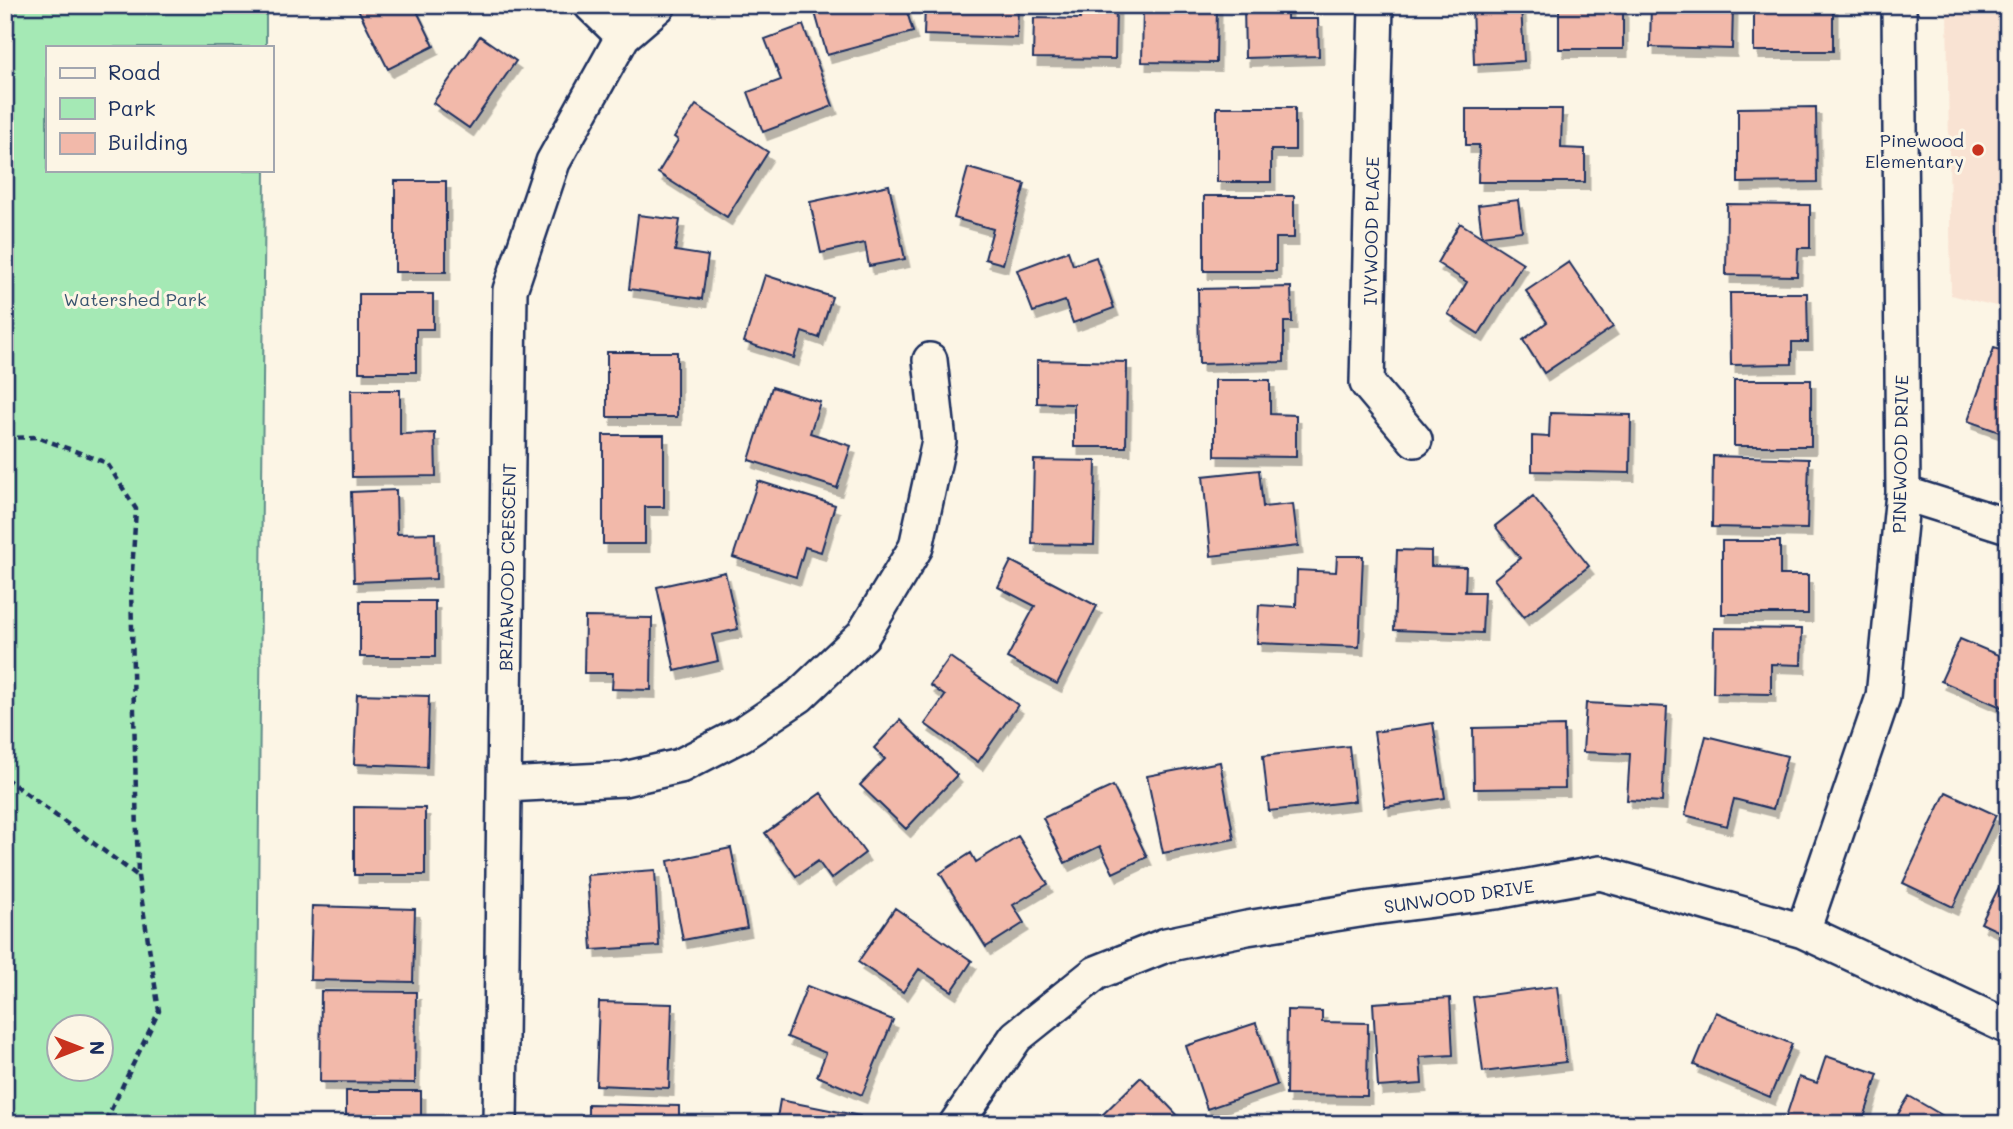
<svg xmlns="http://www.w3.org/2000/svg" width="2013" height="1129" font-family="Mali,sans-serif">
<defs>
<filter id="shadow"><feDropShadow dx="4.5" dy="8" stdDeviation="0" flood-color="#0004"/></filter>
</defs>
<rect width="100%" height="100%" fill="#fcf5e5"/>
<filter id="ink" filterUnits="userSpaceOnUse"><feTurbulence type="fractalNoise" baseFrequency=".0143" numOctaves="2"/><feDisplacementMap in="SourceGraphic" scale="14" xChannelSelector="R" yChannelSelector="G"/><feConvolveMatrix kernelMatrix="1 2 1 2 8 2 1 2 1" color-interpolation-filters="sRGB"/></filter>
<g filter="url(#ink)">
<path fill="#f9e3d3" d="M1947 5H2008V309L1951 295Z"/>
<path fill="#a5e9b5" stroke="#608c8a" stroke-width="2" fill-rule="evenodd" d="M5 5H266V47H47V170H265L256 1124H5ZM60 1028H102V1070H60Z"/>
<path fill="#f2b9aa" stroke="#1b2f5e" stroke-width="2" filter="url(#shadow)" d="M356 5H418L415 7 434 46 388 69Z
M827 5H905L913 32 827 55 814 9Z
M925 5H1018L1017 38 924 35Z
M1081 5H1116L1115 59 1033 58 1034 18 1080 19Z
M1143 5H1217L1216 63 1142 62Z
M1244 5H1287V19H1318L1319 56 1245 58Z
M1472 5H1521L1524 61 1474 64Z
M1559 5H1623V49H1559Z
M1651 5H1733L1732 49 1650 47Z
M1754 5H1833V51H1754Z
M803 25 833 106 763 132 748 92 781 80 765 39Z
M480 36 516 61 469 128 433 103Z
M696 105 768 152 727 217 658 173 678 140 674 137Z
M1217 107H1295V150H1271V182H1217Z
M1816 107 1817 182 1738 183V108Z
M1466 109H1562L1561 148 1585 149V182H1478L1479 145H1466Z
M968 168 1025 184 1003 264 985 259 993 229 954 218Z
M395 181H446V272H395Z
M889 185 905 259 869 266 865 243 821 253 810 202Z
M1204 196H1294V238H1276V271H1204Z
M1518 200 1522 231 1482 236 1478 205Z
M1727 204 1810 205V248H1798L1797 276 1726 275Z
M638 215 680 220 675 251 708 256 702 299 629 289Z
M1460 223 1523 263 1479 334 1448 314 1467 282 1437 263Z
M1068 251 1073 265 1096 257 1114 308 1073 323 1065 301 1033 312 1017 270Z
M1569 262 1613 327 1544 373 1523 340 1547 322 1526 291Z
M765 275 832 297 819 338 802 332 794 358 744 342Z
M1291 287 1292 322H1284V362L1199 364 1198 289Z
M1730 293H1807L1808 342H1792V364L1731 365Z
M359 294H433V329H416V372H359Z
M1994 348 2008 353V435L1968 421Z
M607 352H677V417H607Z
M1037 360 1127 362 1126 447H1074V404L1037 403Z
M1215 380H1270V414L1296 415V457L1215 456Z
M1734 380H1811V446H1734Z
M772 387 820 402 810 433 851 446 837 488 749 460Z
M351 390H400V434L435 433 436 476 352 477Z
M1550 413 1631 415 1630 473 1532 471V436L1549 437Z
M603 435H664V507H645V544H603Z
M1713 456 1809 459 1807 529 1712 527Z
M1034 460 1096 461 1094 545 1032 544Z
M1259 470 1263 507 1293 504 1298 546 1211 556 1203 476Z
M758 481 835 505 821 552 805 547 796 577 733 557Z
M396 490 397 534 435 533 436 579 354 582 351 492Z
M1533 496 1589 566 1524 617 1494 579 1520 558 1495 526Z
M1722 541H1780V575H1808V614H1722Z
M1397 550 1431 551V566L1466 567 1465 592H1484L1482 633 1394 630Z
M1337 556H1363L1359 647 1257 643 1259 605 1296 607 1297 570 1336 572Z
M1011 561 1097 606 1057 684 1007 658 1035 606 998 587Z
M725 572 738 629 712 635 718 661 675 671 657 587Z
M360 601H435V657H360Z
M585 617 652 618 651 690 612 689 613 673H584Z
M1714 628 1802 629 1801 665 1771 664V694L1713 693Z
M1960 639 2005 658 2008 651V710L1941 681Z
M950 657 1018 705 978 762 925 724 945 696 930 685Z
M357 694 429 696 427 767 354 764Z
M1586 703 1667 707 1662 802 1627 800 1630 754 1583 752Z
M900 720 957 775 906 829 860 785 885 759 874 748Z
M1433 723 1445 798 1385 807 1374 732Z
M1564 726 1565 788 1474 789 1473 728Z
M1706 736 1787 756 1773 809 1734 799 1727 826 1685 815Z
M1349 746 1355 801 1269 811 1263 756Z
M1220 762 1234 839 1163 853 1147 776Z
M1113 786 1147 857 1113 873 1100 846 1065 863 1043 818Z
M1946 792 1996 815 1953 907 1903 883Z
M821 793 865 853 831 879 818 861 796 876 765 833Z
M354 807 425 808V875H354Z
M1018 836 1048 884 1013 905 1024 923 986 947 940 873 971 853 976 862Z
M731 848 747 928 683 940 668 861Z
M2008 869V936L1981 923Z
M655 870 659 946 592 950 587 875Z
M312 906 415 909 413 982 310 980Z
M895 908 972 961 952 991 919 969 903 992 858 962Z
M807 986 893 1020 862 1095 817 1076 826 1053 787 1037Z
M1557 986 1566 1062 1483 1072 1473 997Z
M321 991 416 992 415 1083 320 1082Z
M1450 998 1453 1055 1420 1057 1422 1084 1378 1087 1373 1003Z
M599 1002 672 1004 669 1088 596 1085Z
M1287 1010 1322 1011V1022L1368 1023 1367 1096 1286 1095Z
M1716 1012 1792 1044 1770 1097 1694 1065Z
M1256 1023 1277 1085 1207 1109 1186 1046Z
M1826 1056 1878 1074 1862 1124H1797L1785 1120 1799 1077 1817 1083Z
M1141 1077 1186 1124H1093Z
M346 1091H421V1124H346Z
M1909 1096 1957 1124H1892Z
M780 1100 860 1116 859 1124H776Z
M588 1104 679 1106V1124H588Z"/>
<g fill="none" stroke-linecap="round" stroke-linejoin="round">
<g stroke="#1b2f5e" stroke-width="38">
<path id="street" d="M591 5 623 36
M1376 5 1367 383 1415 440
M1903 493 2008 526
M505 785 624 779 680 766 742 734 799 696 863 635 916 547 939 441 930 360
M1803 931 1883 697 1903 493 1899 5
M500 1124 510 290 553 162 623 36 659 5
M956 1124 1016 1037 1096 973 1166 945 1247 928 1372 908 1496 892 1600 873 1803 931 2008 1027"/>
</g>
<path stroke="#1b2f5e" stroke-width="4.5" stroke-dasharray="7 5" stroke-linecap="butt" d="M5 438 37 437 107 463 136 509 131 588 138 876 159 1011 104 1124
M5 778 138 876"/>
<use href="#street" stroke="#fcf5e5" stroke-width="33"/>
</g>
</g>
<circle fill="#c8321e" stroke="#fcf5e5" stroke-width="2.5" cx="1978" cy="150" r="7"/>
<g text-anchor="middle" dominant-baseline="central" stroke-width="6" stroke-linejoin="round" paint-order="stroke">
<g font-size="18" fill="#1b2f5e" stroke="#fcf5e5" text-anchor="end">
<text x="1964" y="140">Pinewood<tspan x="1964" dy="21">Elementary</tspan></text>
</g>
<g font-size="18" fill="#1b2f5e" stroke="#fcf5e5">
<text transform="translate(1371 231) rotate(-89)">IVYWOOD PLACE</text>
<text transform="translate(1900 454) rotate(-89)">PINEWOOD DRIVE</text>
<text transform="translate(507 567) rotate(-89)">BRIARWOOD CRESCENT</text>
<text transform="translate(1459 896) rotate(-8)">SUNWOOD DRIVE</text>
</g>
<g font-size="18" fill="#37546f" stroke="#fcf5e5">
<text x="135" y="299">Watershed Park</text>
</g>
</g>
<rect width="2013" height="1129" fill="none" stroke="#fcf5e5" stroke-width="28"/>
<rect x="14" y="14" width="1985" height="1101" fill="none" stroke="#1b2f5e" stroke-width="2.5" filter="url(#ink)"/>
<rect x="46" y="46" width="228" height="126" fill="#fcf5e5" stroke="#a2a6af" stroke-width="2"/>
<rect x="60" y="68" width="35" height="10" fill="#fcf5e5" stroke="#a2a6af" stroke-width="2"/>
<text x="108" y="80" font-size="21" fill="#1b2f5e">Road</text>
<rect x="60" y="98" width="35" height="21" fill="#a5e9b5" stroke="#a2a6af" stroke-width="2"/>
<text x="108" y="116" font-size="21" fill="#1b2f5e">Park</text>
<rect x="60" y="133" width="35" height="21" fill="#f2b9aa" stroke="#a2a6af" stroke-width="2"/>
<text x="108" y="150" font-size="21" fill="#1b2f5e">Building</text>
<g transform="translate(80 1048) rotate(90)"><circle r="33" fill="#fcf5e5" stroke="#a2a6af" stroke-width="2"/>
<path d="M0-5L12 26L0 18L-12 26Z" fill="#c8321e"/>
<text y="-10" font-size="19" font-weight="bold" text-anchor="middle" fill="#1b2f5e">N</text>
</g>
</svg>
